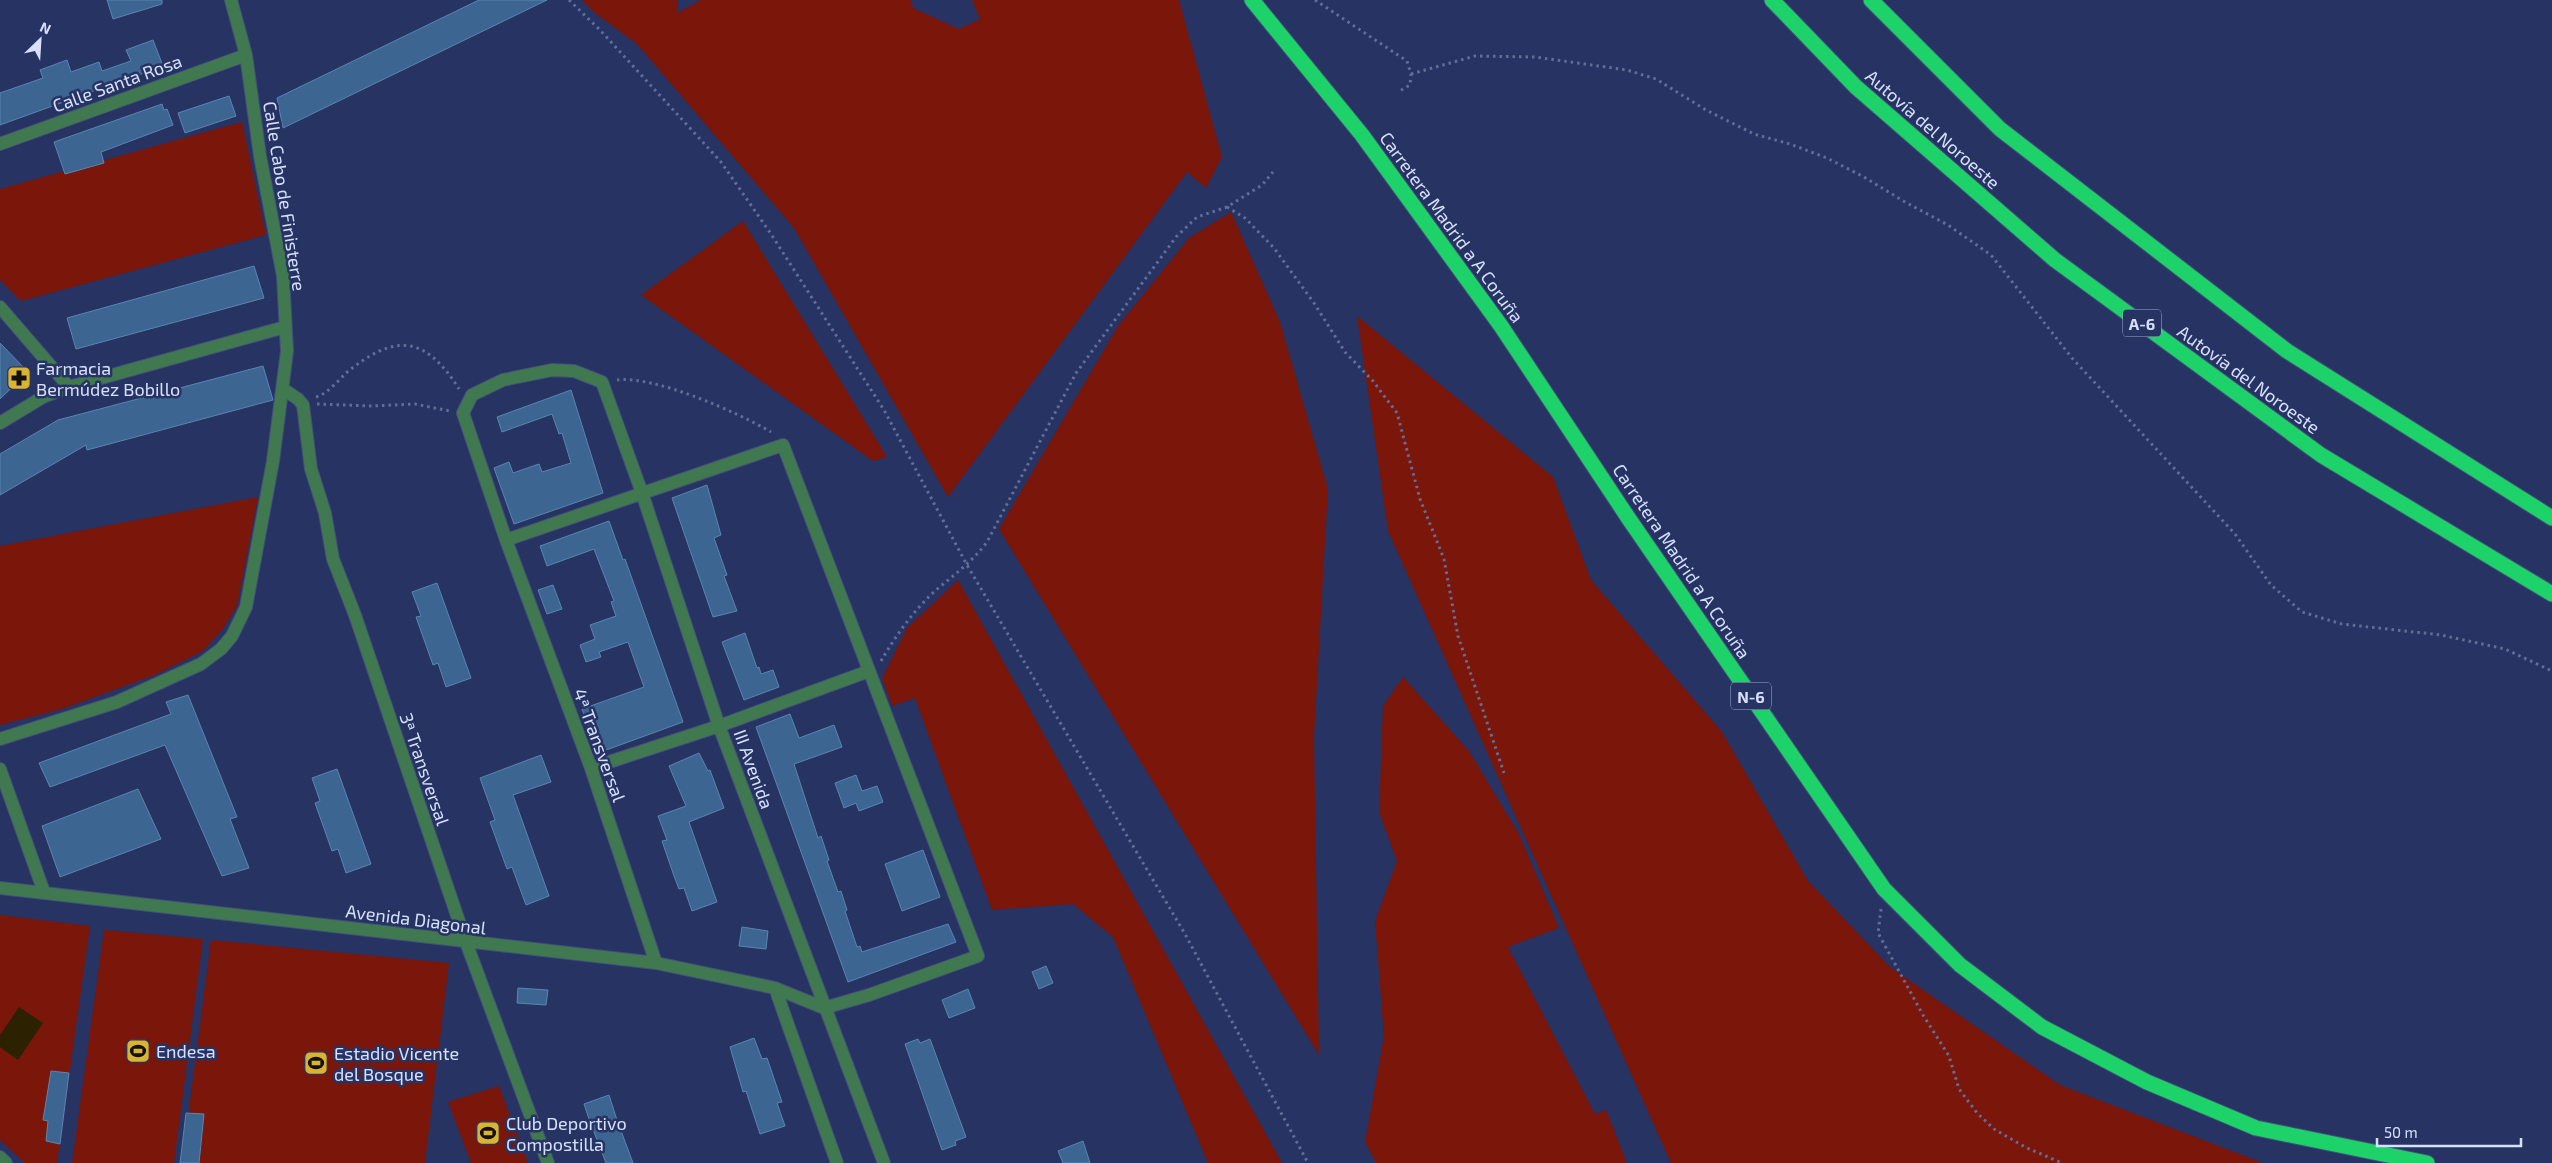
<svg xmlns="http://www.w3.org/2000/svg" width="2552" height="1163" font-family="'Exo 2',sans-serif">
<rect width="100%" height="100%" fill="#273362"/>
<path fill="#7a160a" d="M582 0H678L677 13 701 0H911L913 8 959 29 980 19 972 0H1179L1222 157 1206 188 1187 172 948 497 794 228 637 44 595 13Z
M242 122 266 235 21 301 0 280V189Z
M1231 212 1280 322 1328 489 1314 737 1319 1055 999 529 1118 326 1189 238Z
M743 221 887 457 873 461 641 295Z
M1357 316 1553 477 1591 580 1722 732 1808 881 1890 967 2060 1085 2263 1163H1671L1388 531Z
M258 497 237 606 222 630 203 651 155 675 62 709 0 725V546Z
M958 580 1282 1163H1208L1113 937 1073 904 992 910 915 698 892 706 882 678 907 628Z
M1403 677 1469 751 1519 834 1559 928 1508 947 1595 1114 1606 1110 1627 1163H1376L1365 1142 1384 1036 1375 921 1397 861 1379 812 1383 706Z
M0 915 90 926 57 1163H25L0 1140Z
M104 930 203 939 174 1163H72Z
M211 940 449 963 425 1163H182Z
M499 1086 528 1163H471L448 1102Z"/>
<path fill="#2c2100" d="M19 1007 43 1023 18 1060 0 1047V1035Z"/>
<path fill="#3c6591" stroke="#5a85b2" d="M107 0H162V4L113 19Z
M479 0H547L283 128 277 98Z
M153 40 163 66 0 125V93L43 78 40 70 67 60 71 72 99 62 102 71 131 61 126 50Z
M229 96 236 116 185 133 178 113Z
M162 104 164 110 167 109 173 125 101 152 104 163 65 174 54 142Z
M254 266 264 298 76 349 67 318Z
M0 343 28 372 0 399Z
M263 366 273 400 87 450 86 445 0 495V454L58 420Z
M571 390 603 493 514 524 494 468 509 462 513 473 539 464 542 472 571 463 562 433 559 434 552 414 502 432 497 417Z
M707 485 721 535 714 538 727 575 724 576 737 611 713 617 672 498Z
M609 521 623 560 625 559 683 722 598 753 582 709 644 687 628 642 599 652 601 657 586 662 580 645 595 639 590 625 616 616 611 602 614 601 594 549 547 566 540 546Z
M437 583 471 678 446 687 438 663 433 665 416 617 421 616 412 592Z
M553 585 562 609 547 614 538 590Z
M745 633 757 668 759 667 761 674 773 670 779 687 744 700 722 642Z
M188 695 237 817 230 819 249 868 222 876 165 745 50 787 39 763 171 714 166 702Z
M790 714 799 738 834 725 842 747 794 764 818 838 821 836 829 860 827 861 838 892 841 891 847 910 845 911 857 947 860 946 862 952 948 924 956 942 848 982 756 727Z
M699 753 708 771 710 770 724 808 689 822 717 902 692 911 684 888 679 889 674 876 662 841 667 840 658 816 686 806 669 766Z
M541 755 551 782 513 795 549 896 526 905 512 867 507 869 490 822 495 820 480 778Z
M337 769 371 864 346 873 338 849 332 851 315 803 320 801 312 778Z
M856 775 862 791 877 786 883 802 859 811 856 803 844 808 835 783Z
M138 789 161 839 60 877 42 826Z
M923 850 940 897 902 911 885 864Z
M742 927 768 931 766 949 739 946Z
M1046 966 1053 983 1039 989 1032 972Z
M518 988 548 990 546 1005 517 1003Z
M968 989 975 1008 949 1018 942 1000Z
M754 1038 762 1059 767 1058 782 1102 777 1103 785 1126 760 1134 746 1091 743 1092 730 1047Z
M918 1039 920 1043 930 1039 966 1137 955 1141 956 1145 942 1150 905 1044Z
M51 1071 69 1073 60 1144 46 1141 48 1121 43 1120Z
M609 1095 617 1120 633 1163H606L589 1119 584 1104Z
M186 1113 204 1114 199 1163H180Z
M1083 1141 1090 1163H1063L1058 1151Z"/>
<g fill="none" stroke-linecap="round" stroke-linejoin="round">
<g stroke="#434f7b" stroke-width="14">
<path id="minor" d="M0 144 246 55
M0 307 69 387
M283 389 298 399 303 405 311 469 325 513 333 559 355 615 466 942 548 1163
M0 423 43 397 69 387 285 327
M506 540 783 445 978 956 869 995 824 1008
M0 739 117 702 201 664 221 649 232 636 246 607 273 461 287 351 283 276 260 156 246 55 231 0
M591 768 719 726 869 671
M0 769 44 892
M0 888 656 963 775 988 824 1008
M656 963 591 768 506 540 463 413 472 395 503 380 552 370 574 371 602 382 642 493 719 726 884 1163
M775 988 837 1163
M0 1157 6 1163"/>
</g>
<g stroke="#434f7b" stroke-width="17">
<path id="highway" d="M1252 0 1362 135 1501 326 1629 519 1884 889 1960 965 2042 1027 2147 1082 2256 1128 2427 1163
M1772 0 1856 87 2055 260 2321 455 2552 594
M1871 0 2000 129 2287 351 2552 518"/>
</g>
<path stroke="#626e97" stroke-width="3" stroke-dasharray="2.5 4" stroke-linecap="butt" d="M569 0 600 30 721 162 771 234 884 410 967 565 1185 934 1308 1163
M1315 0 1407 61 1411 74 1410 85 1398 92
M1411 74 1475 56 1535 57 1627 70 1656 79 1706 110 1754 134 1790 144 1827 158 1864 177 1905 202 1948 225 1991 255 2072 358 2235 534 2271 585 2302 612 2342 624 2441 635 2505 649 2552 671
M1227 207 1245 218 1274 248 1314 303 1345 352 1373 381 1397 413 1420 499 1444 559 1458 636 1504 773
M617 380C654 375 739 413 771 432
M316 397C327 394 338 381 346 373 395 333 425 335 459 389
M317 404 372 406 415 404 450 411
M881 661C896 635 914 610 936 590 954 575 972 562 987 542L1076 373 1176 237 1197 217 1227 207 1262 185 1273 172
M1881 909 1878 933 1923 1015 1949 1056 1959 1089 1977 1113 1994 1129 2025 1147 2062 1163"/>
<use href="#minor" stroke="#40794f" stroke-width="12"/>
<use href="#highway" stroke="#1dd269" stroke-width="15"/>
</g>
<defs>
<g id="pharmacy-square" transform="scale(1.25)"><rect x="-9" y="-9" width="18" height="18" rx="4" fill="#dab333" stroke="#273362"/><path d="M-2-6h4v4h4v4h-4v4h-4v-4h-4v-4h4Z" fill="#111"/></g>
<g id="stadium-square" transform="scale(1.25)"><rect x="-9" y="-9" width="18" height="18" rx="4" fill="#dab333" stroke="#273362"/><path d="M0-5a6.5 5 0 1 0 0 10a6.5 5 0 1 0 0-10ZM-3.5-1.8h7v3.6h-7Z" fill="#111"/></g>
</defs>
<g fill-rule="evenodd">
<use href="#pharmacy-square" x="19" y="378"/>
<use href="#stadium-square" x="138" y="1051"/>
<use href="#stadium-square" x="316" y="1063"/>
<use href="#stadium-square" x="488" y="1133"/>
</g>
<g text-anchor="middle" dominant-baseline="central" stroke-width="5" stroke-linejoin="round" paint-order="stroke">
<g fill="#273362" stroke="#a2add0" stroke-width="1">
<rect x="2123" y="309.5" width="38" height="27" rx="4"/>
<rect x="1731" y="682.5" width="40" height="27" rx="4"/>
</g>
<g font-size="16" font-weight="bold" fill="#d7e1ff">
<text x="2142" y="323">A-6</text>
<text x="1751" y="696">N-6</text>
</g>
<g font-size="18" fill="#d7e1ff" stroke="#273362">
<text transform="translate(117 83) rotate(-20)">Calle Santa Rosa</text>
<text transform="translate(1933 129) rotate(41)">Autovía del Noroeste</text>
<text transform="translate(285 196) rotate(81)">Calle Cabo de Finisterre</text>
<text transform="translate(1452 227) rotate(54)">Carretera Madrid a A Coruña</text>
<text transform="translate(2249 379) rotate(36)">Autovía del Noroeste</text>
<text transform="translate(1682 561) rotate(56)">Carretera Madrid a A Coruña</text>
<text transform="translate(600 745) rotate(70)">4ª Transversal</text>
<text transform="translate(425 769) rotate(71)">3ª Transversal</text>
<text transform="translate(754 769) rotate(70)">III Avenida</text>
<text transform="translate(416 919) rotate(7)">Avenida Diagonal</text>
</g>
<g font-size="18" fill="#d7e1ff" stroke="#273362" text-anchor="start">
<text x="36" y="368">Farmacia<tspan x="36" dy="21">Bermúdez Bobillo</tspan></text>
<text x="156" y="1051">Endesa</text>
<text x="334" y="1053">Estadio Vicente<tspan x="334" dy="21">del Bosque</tspan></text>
<text x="506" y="1123">Club Deportivo<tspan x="506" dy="21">Compostilla</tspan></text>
</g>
</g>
<g transform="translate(40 40) rotate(25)" stroke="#273362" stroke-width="4" paint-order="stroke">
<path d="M0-4L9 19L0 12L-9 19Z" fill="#d7e1ff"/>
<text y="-8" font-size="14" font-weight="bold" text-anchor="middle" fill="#d7e1ff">N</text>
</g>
<path d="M2377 1138v8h144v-8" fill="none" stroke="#d7e1ff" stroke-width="2.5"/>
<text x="2384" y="1138" font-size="15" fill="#d7e1ff" stroke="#273362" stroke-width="4" paint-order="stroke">50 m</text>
</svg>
